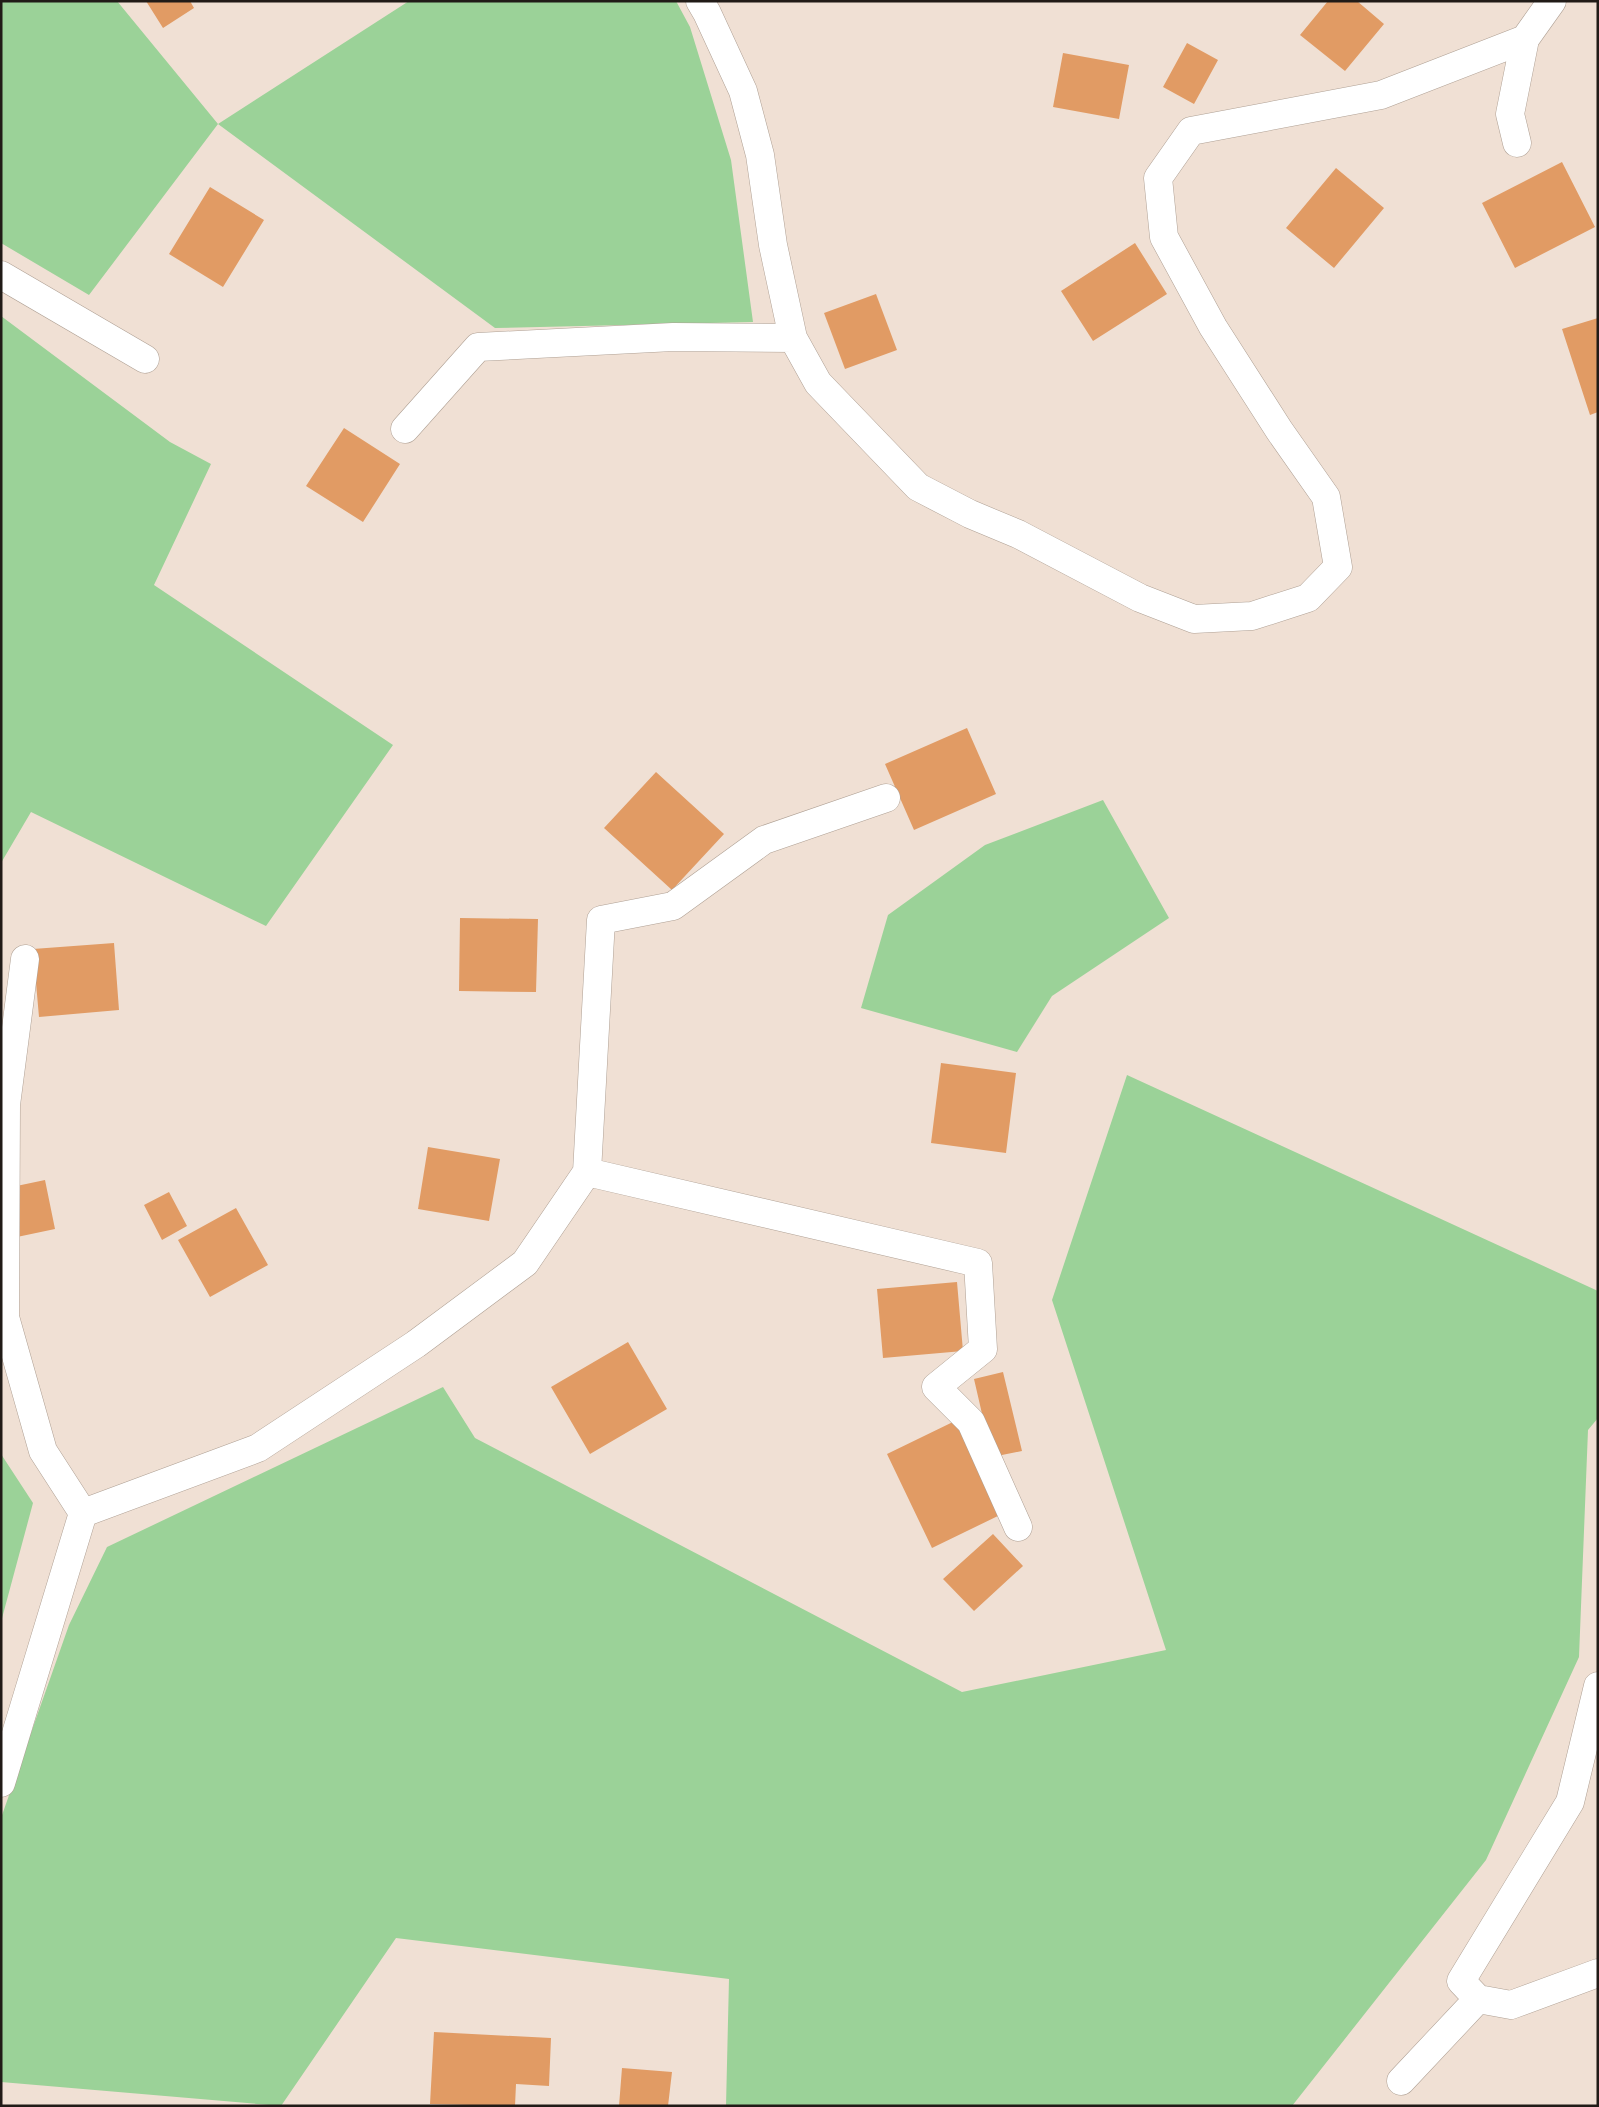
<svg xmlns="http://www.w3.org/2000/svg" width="1599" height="2107" font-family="Barlow,sans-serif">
<rect width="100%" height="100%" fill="#f0e0d4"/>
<path fill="#9bd298" d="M1 1H117L218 124 409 1H676L690 27 731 160 753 322 495 328 218 124 89 295 1 243Z
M1 316 170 442 211 464 154 585 393 745 266 926 31 812 1 863Z
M1103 800 1169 918 1052 996 1017 1052 861 1008 888 915 985 845Z
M1127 1075 1598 1291V1418L1588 1430 1579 1657 1486 1860 1292 2106H726L729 1979 396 1938 281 2106 1 2082V1818L69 1625 107 1547 443 1387 475 1438 962 1692 1166 1650 1052 1300Z
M1 1454 33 1503 1 1622Z"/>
<path fill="#e19b64" d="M146 1H190L194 8 163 28Z
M1328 1H1357L1384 24 1345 71 1300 35Z
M1187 43 1218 60 1194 104 1163 87Z
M1063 53 1129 65 1119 119 1053 107Z
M1562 162 1595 227 1515 268 1482 203Z
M1336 168 1384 208 1334 268 1286 228Z
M210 187 264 220 223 287 169 254Z
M1135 243 1167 294 1093 341 1061 291Z
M876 294 897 350 845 369 824 313Z
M1598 318V412L1590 415 1562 329Z
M344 428 400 464 363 522 306 486Z
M967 728 996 794 914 830 885 764Z
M656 772 724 834 672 890 604 828Z
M460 918 538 919 536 992 459 991Z
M114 943 119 1010 39 1017 33 949Z
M941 1063 1016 1073 1006 1153 931 1143Z
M428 1147 500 1159 489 1221 418 1209Z
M45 1180 55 1229 17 1237 7 1188Z
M169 1192 187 1226 162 1240 144 1205Z
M236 1208 268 1265 210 1297 178 1240Z
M957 1282 963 1351 883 1358 877 1289Z
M628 1342 667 1409 590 1454 551 1387Z
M1003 1372 1022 1451 992 1457 974 1379Z
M957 1420 1002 1514 932 1548 887 1454Z
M993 1534 1023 1566 974 1611 943 1579Z
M434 2032 551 2038 549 2086 516 2084 515 2106 430 2104Z
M622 2068 672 2072 668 2106H619Z"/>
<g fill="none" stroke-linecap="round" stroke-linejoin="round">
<g stroke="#afa094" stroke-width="29">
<path id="minor" d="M700 1 707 13 743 91 760 155 773 245 793 338 818 383 918 487 970 514 1018 534 1140 598 1194 619 1252 616 1308 598 1338 567 1326 497 1279 430 1213 327 1164 237 1158 178 1191 131 1381 95 1525 39 1552 1
M1517 143 1510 114 1525 39
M1 275 145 359
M405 429 478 347 673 337 793 338
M25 959 6 1105 5 1317 43 1451 83 1513
M587 1172 978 1263 983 1349 936 1387 971 1422 1018 1527
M1598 1686 1570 1802 1461 1981 1478 1999 1511 2005 1598 1973
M1 1783 83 1513 258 1448 416 1344 525 1263 587 1172 601 920 673 906 764 840 886 798
M1401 2081 1478 1999"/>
</g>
<use href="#minor" stroke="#fff" stroke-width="28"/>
</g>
<rect width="1599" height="2107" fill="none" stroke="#211b17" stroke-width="5"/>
</svg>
